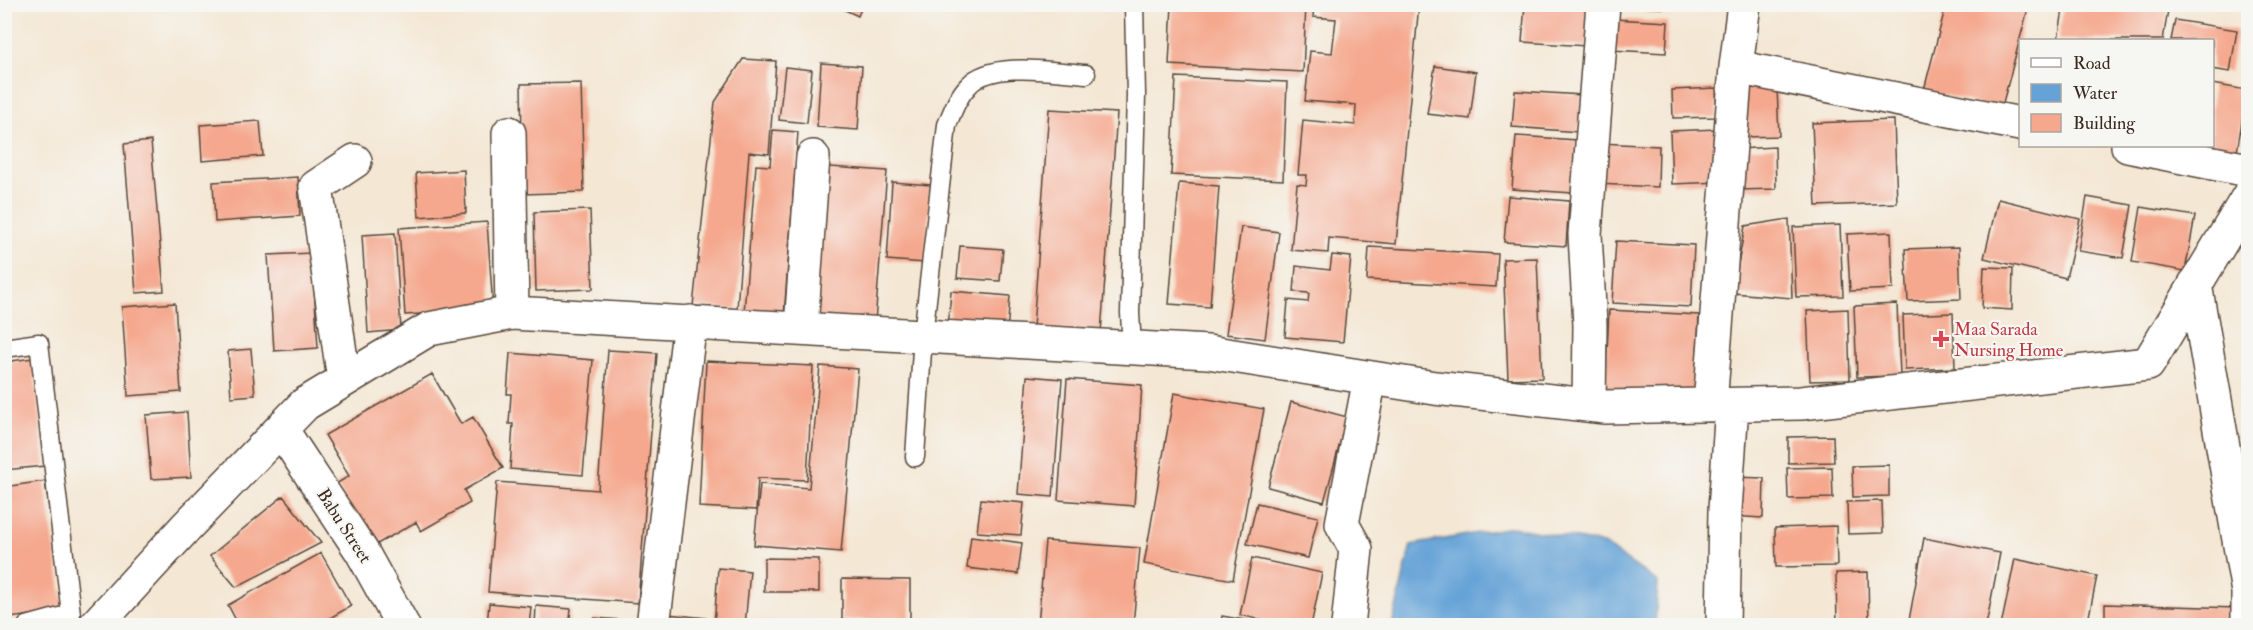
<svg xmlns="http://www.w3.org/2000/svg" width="2253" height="630" font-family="'IM FELL Double Pica',serif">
<rect width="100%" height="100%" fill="#f6f6f2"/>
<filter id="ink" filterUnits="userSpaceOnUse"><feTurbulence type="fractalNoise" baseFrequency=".0167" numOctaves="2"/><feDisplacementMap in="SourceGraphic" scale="12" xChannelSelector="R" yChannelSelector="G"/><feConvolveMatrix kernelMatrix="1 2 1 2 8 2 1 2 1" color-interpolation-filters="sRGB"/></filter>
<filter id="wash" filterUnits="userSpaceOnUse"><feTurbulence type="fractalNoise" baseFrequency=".008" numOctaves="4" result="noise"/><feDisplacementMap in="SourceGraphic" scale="24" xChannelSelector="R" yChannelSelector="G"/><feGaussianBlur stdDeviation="1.35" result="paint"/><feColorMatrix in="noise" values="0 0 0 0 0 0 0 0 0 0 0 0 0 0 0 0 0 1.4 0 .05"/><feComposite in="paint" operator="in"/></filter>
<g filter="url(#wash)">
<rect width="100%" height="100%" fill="#f4e7d4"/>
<path fill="#65a3d7" stroke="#50667a" stroke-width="1.5" d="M1512 527 1603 544 1658 582 1655 625H1392L1411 545Z"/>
<g id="blocks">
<path fill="#f5a88e" d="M832 4H863L858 16Z
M1172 4H1306L1303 72 1169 65Z
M1314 4H1419L1396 244 1329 238 1328 253 1291 250 1297 184 1306 185 1307 175H1298L1303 120 1355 125 1356 105 1305 101 1310 51 1332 53 1336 19 1313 17Z
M1525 4H1590L1587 46 1522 42Z
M1615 4H1682V9L1615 6Z
M2064 4H2169L2163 40H2058Z
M1946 5H2029L2001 110 1924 90Z
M1613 19 1668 22 1666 53 1611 50Z
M2175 20 2237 30 2230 72 2212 69V40H2171Z
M743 59 776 61 769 154 749 152 737 309 693 306 715 102Z
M821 63 862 66 858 130 817 127Z
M1435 66 1476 72 1470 119 1427 114Z
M785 67 812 70 807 123 779 120Z
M1176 77 1287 82 1283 180 1171 175Z
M581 83 584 192 523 194 521 84Z
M2212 84 2247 90 2237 152 2203 146H2212Z
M1777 87 1779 136 1744 137 1742 89Z
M1716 88 1717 117 1673 118 1672 90Z
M1515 91 1582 95 1579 132 1512 127Z
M1049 109 1117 113 1101 333 1033 328Z
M1894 120 1897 203 1816 206 1812 123Z
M260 121 263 156 202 161 200 125Z
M1718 129 1721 182 1672 184 1670 131Z
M773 130 798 132 784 316 744 312 756 165 770 166Z
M1516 136 1577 140 1573 193 1512 189Z
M151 141 164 291 136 293 124 144Z
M1600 143 1659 146 1658 187 1598 184Z
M1775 147 1776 189 1738 190 1737 149Z
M816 166 887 171 875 322 805 316Z
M464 170 466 213 419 217 416 173Z
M298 177 300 216 215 222 213 182Z
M892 182 931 185 925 263 887 260Z
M1179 183 1219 186 1210 307 1169 304Z
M1508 196 1569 201 1566 246 1504 242Z
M2087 197 2132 205 2123 258 2078 251Z
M1998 199 2080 219 2066 278 1984 258Z
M2141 207 2195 216 2185 271 2132 262Z
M590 210 593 289 536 291 534 212Z
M1789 219 1792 298 1733 293 1745 226Z
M487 222 493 309 405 315 399 228Z
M1840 225 1843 296 1796 297 1793 227Z
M1241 227 1279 232 1265 339 1226 334Z
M1891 232 1893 289 1850 291 1847 234Z
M395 233 401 330 368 333 362 235Z
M1616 241 1694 245 1691 307 1612 303Z
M960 246 1003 249 1000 281 957 278Z
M1369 247 1498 254 1496 287 1367 280Z
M1959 247 1961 299 1908 301 1905 249Z
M312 253 318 348 274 351 268 255Z
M1332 255 1351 257 1343 342 1285 337 1288 300 1308 302 1309 293 1294 292 1296 266 1330 270Z
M1537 258 1542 378 1508 379 1503 259Z
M1984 267 2013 268 2012 310 1982 308Z
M951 291 1010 296 1007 333 948 329Z
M175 303 181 392 128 396 122 307Z
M1897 304 1900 376 1857 377 1854 306Z
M1848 309 1850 380 1810 381 1807 311Z
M1609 310 1699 315 1695 399 1605 395Z
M1953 313 1955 368 1905 370 1903 315Z
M251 349 255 395 231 397 228 351Z
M608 350 657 353 638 603 488 592 497 482 598 490Z
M510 353 593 360 583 475 510 469 513 424H509L511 394H507Z
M33 358 45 466 4 470V362Z
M706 361 813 366 807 480 758 478 756 510 699 507Z
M820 366 858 369 841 552 754 545 760 484 809 488Z
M432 374 461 424 473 417 503 468 464 490 470 503 421 531 416 522 372 547 336 484 349 476 325 435Z
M1027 376 1062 379 1053 497 1018 494Z
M1067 379 1142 385 1134 506 1058 500Z
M1174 393 1264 409 1233 580 1144 564Z
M1291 402 1347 417 1324 502 1268 487Z
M187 412 191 477 151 479 146 415Z
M1833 436 1834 462 1788 463V437Z
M1889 465V496L1853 497 1852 466Z
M1832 467 1833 498 1788 499 1787 468Z
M1731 477 1764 478 1763 518 1729 516Z
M45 481 64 610 4 619V487Z
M283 496 321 543 236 587 210 556Z
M981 499 1024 503 1021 535 977 532Z
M1882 501 1883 533 1848 534 1847 502Z
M1257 503 1318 517 1308 558 1247 544Z
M1836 526 1837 566 1776 567 1775 528Z
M971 536 1022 543 1018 574 967 568Z
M1924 538 2000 553 1986 626H1908Z
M1045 541 1140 548 1133 626H1038Z
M321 553 351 606 316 626H239L228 605Z
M764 558 819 559V592H764Z
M1252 558 1322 573 1311 626H1288L1240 615Z
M2015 559 2097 576 2087 626H2001Z
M718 568 750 571 745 626H714Z
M1868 572 1869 626H1837L1836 573Z
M842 579 910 580V620H842Z
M489 603 531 607 529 626H487Z
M2105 604 2237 608 2236 626H2105Z
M536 606 571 609 569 626H535Z
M667 614 706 618 705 626H666Z
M1222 616 1267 624V626H1220Z
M594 618 633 621 632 626H593Z
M759 621 794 624V626H758Z"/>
</g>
</g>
<g filter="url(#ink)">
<use href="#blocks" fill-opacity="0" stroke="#574639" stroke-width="1.5"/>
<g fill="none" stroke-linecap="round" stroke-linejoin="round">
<g stroke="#574639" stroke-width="21">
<path id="lane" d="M4 348 39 343 71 614 27 626
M1132 348 1130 313 1136 95 1134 4
M915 457 923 335 947 125C953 110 958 96 969 85 992 60 1055 72 1086 74"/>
</g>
<g stroke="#574639" stroke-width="36">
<path id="street" d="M1736 67 2020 124
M509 133 512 313
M2128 146 2248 170
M2195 284 2248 592V626
M801 328 813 157
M344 380 316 187 355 161
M1589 405 1590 325 1585 234 1603 4
M1710 405 1736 67 1744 4
M281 429 362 552 403 626
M95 626 187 526 305 404 429 329 512 313 1208 352 1435 388 1605 407 1801 403 2148 364 2248 197
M653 626 690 322
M1348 626 1356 549 1342 524 1370 378
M1723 626 1725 510 1732 405"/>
</g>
<use href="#lane" stroke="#fff" stroke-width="18"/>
<use href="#street" stroke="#fff" stroke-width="33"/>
</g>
</g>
<path fill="#e0444e" stroke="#f6f6f2" stroke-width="2" d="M1938 330h6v6h6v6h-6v6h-6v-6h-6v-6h6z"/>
<g text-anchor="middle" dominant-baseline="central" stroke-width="4.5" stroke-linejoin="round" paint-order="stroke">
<g font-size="18" fill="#be3a42" stroke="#f6f6f2" text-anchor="start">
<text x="1954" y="329">Maa Sarada<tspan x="1954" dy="21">Nursing Home</tspan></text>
</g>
<g font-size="18" fill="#3b2a1e" stroke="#f6f6f2">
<text transform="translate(344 526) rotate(57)">Babu Street</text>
</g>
</g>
<rect width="2253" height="630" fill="none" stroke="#f6f6f2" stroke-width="24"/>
<rect x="2019" y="39" width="195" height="108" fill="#f6f6f2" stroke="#aba49d" stroke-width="1.5"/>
<rect x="2031" y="58" width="30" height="9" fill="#ffffff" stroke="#aba49d" stroke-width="1.5"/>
<text x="2073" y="69" font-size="18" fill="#3b2a1e">Road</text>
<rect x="2031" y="84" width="30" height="18" fill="#65a3d7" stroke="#aba49d" stroke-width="1.5"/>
<text x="2073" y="99" font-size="18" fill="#3b2a1e">Water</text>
<rect x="2031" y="114" width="30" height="18" fill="#f5a88e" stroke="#aba49d" stroke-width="1.5"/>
<text x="2073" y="129" font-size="18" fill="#3b2a1e">Building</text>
</svg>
